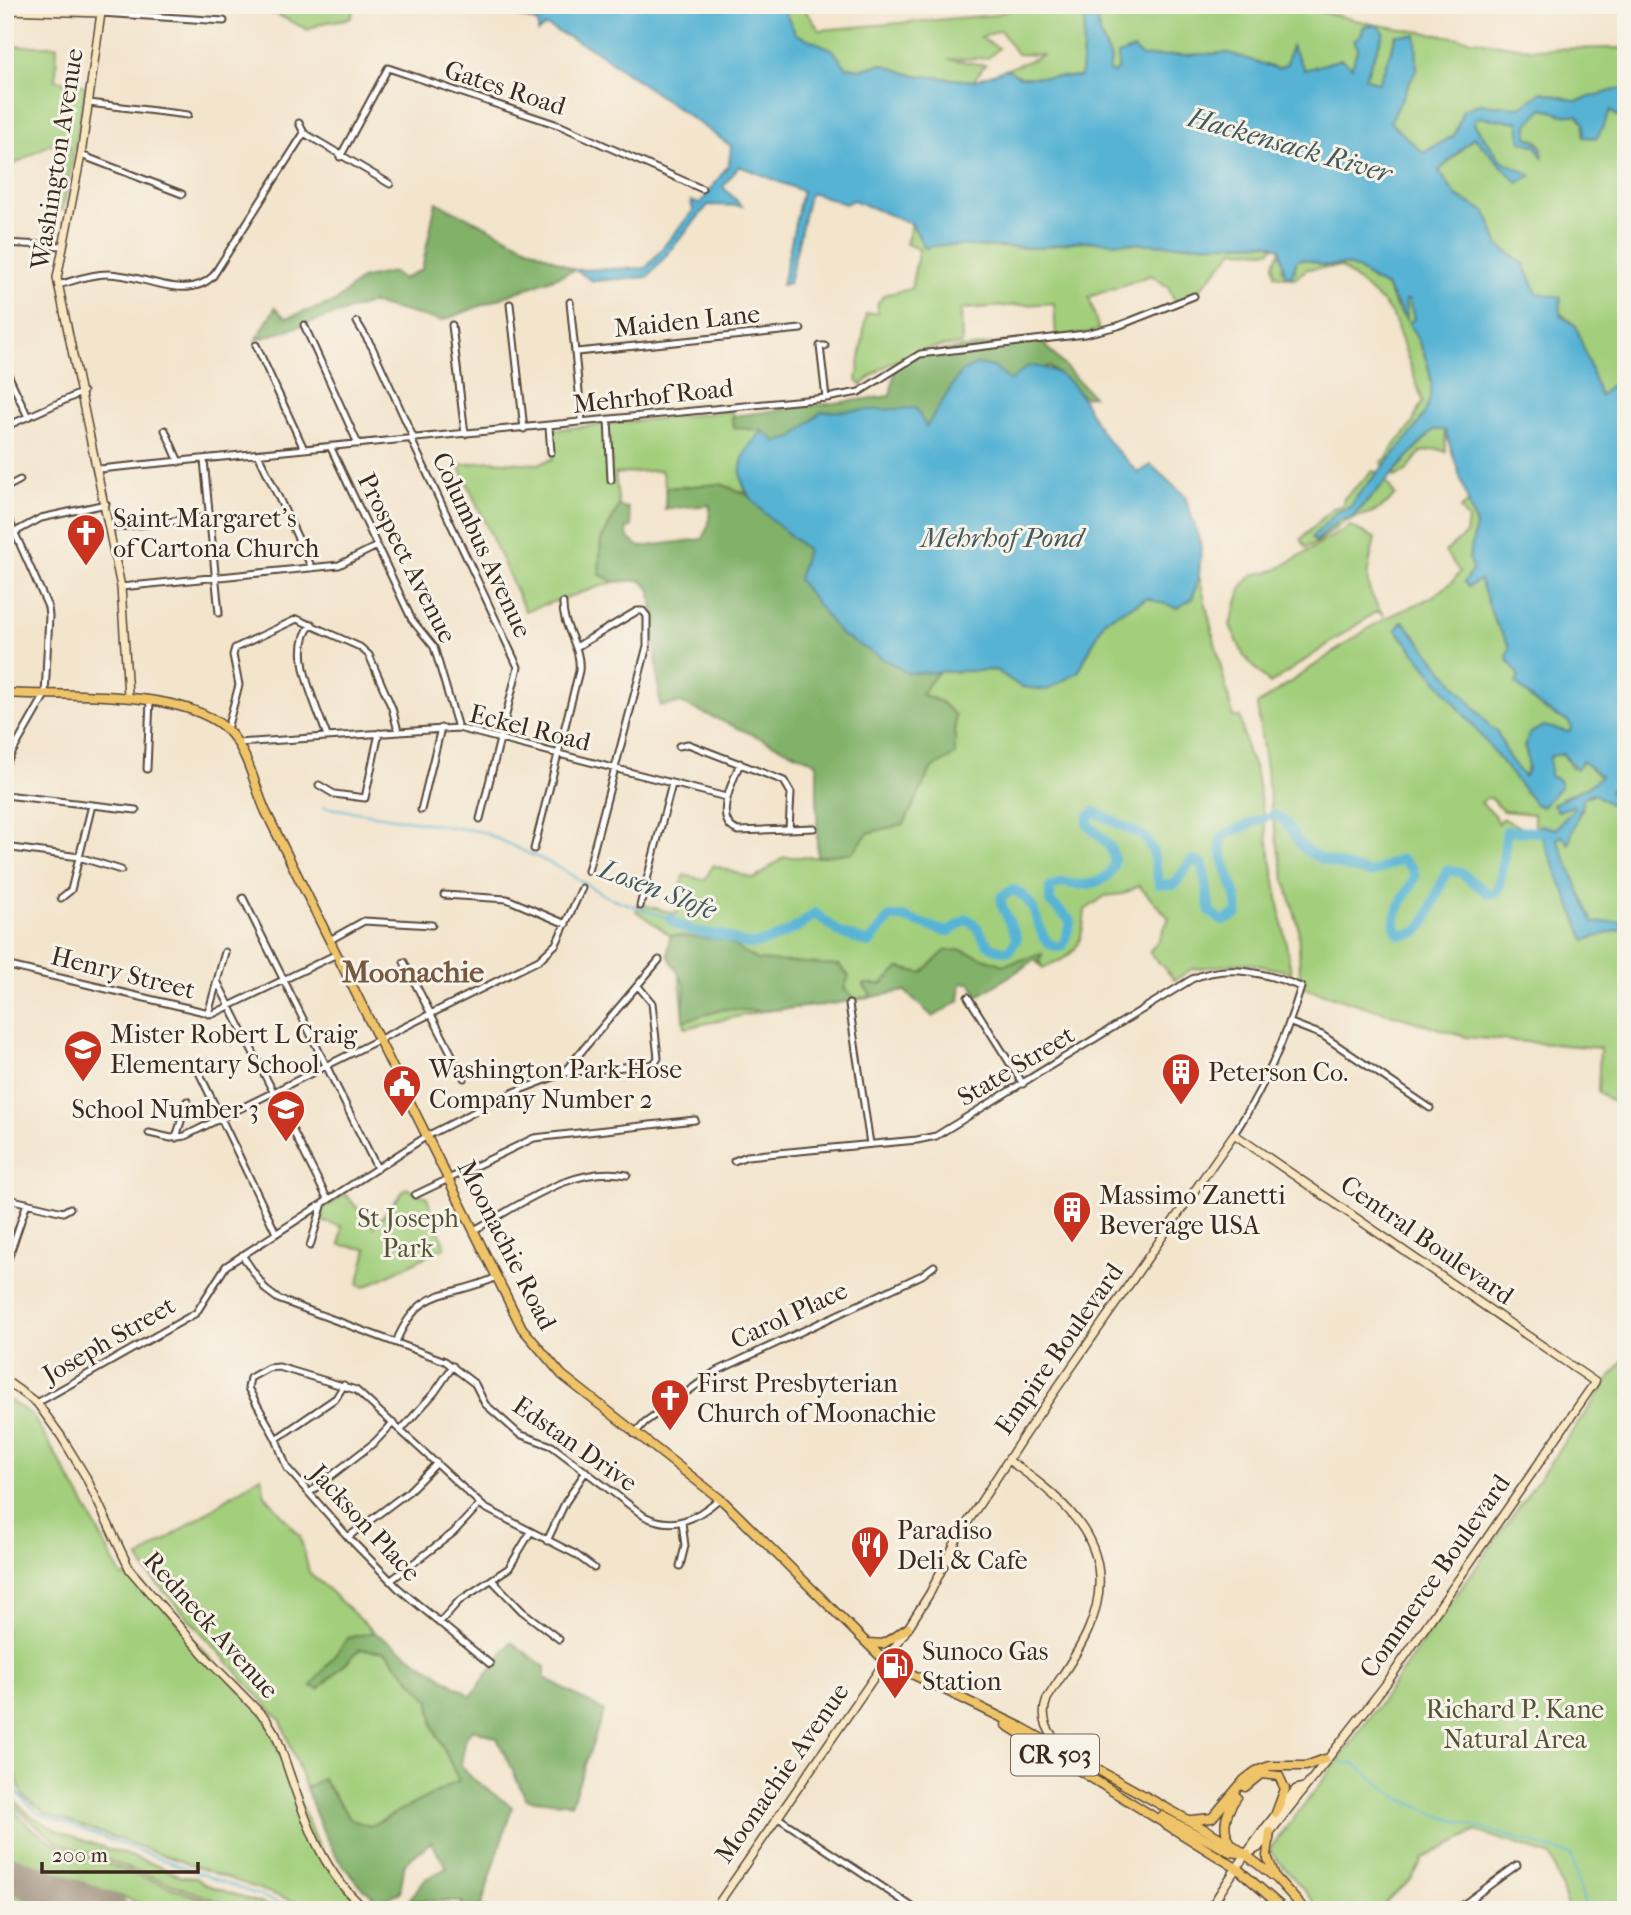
<svg xmlns="http://www.w3.org/2000/svg" width="1631" height="1915" font-family="'IM FELL French Canon',serif">
<rect width="100%" height="100%" fill="#f7f3e8"/>
<filter id="ink" filterUnits="userSpaceOnUse"><feTurbulence type="fractalNoise" baseFrequency=".0143" numOctaves="2"/><feDisplacementMap in="SourceGraphic" scale="14" xChannelSelector="R" yChannelSelector="G"/><feConvolveMatrix kernelMatrix="1 2 1 2 8 2 1 2 1" color-interpolation-filters="sRGB"/></filter>
<filter id="wash" filterUnits="userSpaceOnUse"><feTurbulence type="fractalNoise" baseFrequency=".00686" numOctaves="4" result="noise"/><feDisplacementMap in="SourceGraphic" scale="28" xChannelSelector="R" yChannelSelector="G"/><feGaussianBlur stdDeviation="1.57" result="paint"/><feColorMatrix in="noise" values="0 0 0 0 0 0 0 0 0 0 0 0 0 0 0 0 0 1.4 0 .05"/><feComposite in="paint" operator="in"/></filter>
<g filter="url(#wash)">
<rect width="100%" height="100%" fill="#f3e4cc"/>
<path fill="#a3cf7b" stroke="#6f7c4c" stroke-width="2" d="M234 5H355L351 18 322 23 308 30 276 14 242 10Z
M781 5H801L820 30 994 15 1025 5H1086L1081 77H1020L1007 69 1044 55 1017 54 1000 30 981 38 999 48 988 58 948 59 985 65 973 81 912 75 882 64 862 69 846 67 832 49 796 35Z
M1096 5H1292L1377 25 1364 26 1352 67 1341 59 1305 70 1291 47 1287 65 1278 69 1229 53 1142 57 1113 73 1109 71 1111 58 1099 33Z
M1378 25 1529 49 1626 48V87L1577 101 1542 92 1521 107 1479 104 1463 110 1454 135 1423 153 1390 122 1417 68 1396 35 1379 83 1365 78 1384 32Z
M9 46H57L56 80 86 86 63 210 58 209V174L70 147 50 144 15 164 5 166V78Z
M1543 107 1563 115H1578L1584 123 1583 136 1596 138 1611 109 1617 116 1626 112V379L1620 377 1600 397 1576 326 1537 293 1524 264 1499 246 1486 212 1456 196 1439 171 1474 137 1518 182 1531 176 1501 160 1474 123 1477 116 1519 122 1521 141 1542 147 1538 141 1527 137 1528 124Z
M912 224 925 248 938 245 1040 248 1079 240 1172 245 1267 243 1274 246 1270 251 1234 250 1194 296 1176 303 1168 287 1151 275 1089 297 1099 331 1056 337 1054 303 961 309 962 345C928 344 885 360 862 385L857 381 866 314 877 313 878 303 884 295 911 289 919 249 906 244Z
M1281 250 1284 257 1282 270 1295 271 1296 262 1300 259C1309 259 1314 262 1322 265 1331 267 1341 263 1351 266 1364 271 1370 281 1386 286L1397 309 1407 321 1405 299 1409 300 1414 318 1409 324C1424 348 1441 390 1425 417 1415 435 1396 451 1383 467L1382 461 1387 458C1393 442 1407 436 1413 422 1417 414 1417 409 1423 402L1394 318 1383 303 1341 267 1307 269 1295 279 1275 275 1274 263Z
M732 411 733 427 763 431C743 449 737 468 746 494L721 484 666 488 661 470 615 474 619 506 601 541 599 574 614 582 525 611 459 465 490 461 538 464 553 459 552 430Z
M1433 430H1445L1446 452 1438 449 1421 452 1406 471 1395 477 1393 474Z
M1373 471 1378 473 1351 507 1336 512 1312 538 1316 542 1339 520 1353 517 1386 481 1395 495C1376 518 1364 511 1342 524 1330 531 1321 545 1305 547L1301 539 1333 508 1342 506 1344 498Z
M1468 503 1476 527 1469 558 1488 597 1494 620 1511 647 1507 658 1519 676 1517 683C1536 705 1542 709 1569 722L1572 728 1569 732 1548 729 1524 747 1529 761 1524 778 1508 756 1497 731 1490 727 1403 621 1396 630 1544 805 1553 779 1550 776 1549 756 1563 754 1572 769 1581 760 1601 777 1589 786 1562 798 1573 806V810L1555 830 1534 825V814L1503 811 1491 798H1486L1481 803 1493 813 1498 824 1503 818C1520 830 1538 831 1557 839L1582 810 1583 798 1615 786 1626 791V1131L1623 1108 1598 1092 1600 1048 1466 1037 1301 987 1306 980 1300 976 1298 925 1285 880 1273 820 1257 705C1296 679 1334 651 1374 625 1402 607 1440 601 1460 572L1445 552 1466 534 1468 520 1460 509Z
M1350 526 1375 538C1367 578 1360 581 1384 616L1377 611 1270 684 1244 656 1230 625 1242 587 1252 575 1276 570Z
M1199 576 1233 717H1240L1247 753 1255 768 1291 972 1246 963 1192 969 1175 980 1149 952 1159 940 1169 918 1139 886 1123 894 1105 896 1085 910C1082 945 1077 956 1043 968L1039 962 1041 955 1003 965 961 950 922 973 900 968 881 985H864L873 997 856 999 844 989 821 983 823 1005 763 1011 685 1028 679 970 670 935 636 911 645 905 676 914 684 875 705 880 713 865 754 879 784 857H817L852 852 868 833 904 824 931 769 941 702 920 694 938 672 996 670 1021 687 1078 672 1105 620 1148 598 1192 599Z
M406 1188 427 1197 445 1247 365 1287 358 1285 367 1249 340 1245 342 1227 322 1221 324 1202 328 1206 345 1194 374 1227Z
M1626 1356V1910H1569L1551 1856 1476 1831 1424 1858 1411 1880 1376 1910H1321L1269 1850 1344 1753Z
M5 1398 32 1415 83 1501 121 1576 136 1577 266 1719 325 1864 366 1910H318L45 1813 23 1796 5 1744Z
M261 1476 265 1495 300 1536 309 1572 374 1632 348 1638 319 1689 360 1649 386 1652 430 1701 433 1726 459 1781 370 1826 351 1820 323 1779 306 1788 281 1721 146 1571 139 1558Z
M5 1786C29 1839 134 1849 181 1877L197 1878 204 1884 281 1910H242L57 1842 12 1805 10 1807 30 1827 58 1846 233 1910H158L5 1854Z
M5 1891 57 1910H5Z"/>
<path fill="#82b26b" stroke="#5e6e44" stroke-width="2" d="M436 202 575 270 441 321 371 303 256 340 275 308 286 318 335 302 361 279 392 272 403 279 422 269Z
M1038 338 1093 396 1084 397 1049 366 1010 382 961 372 926 428 821 412 793 439 777 442 763 431 733 427 732 416 890 396 896 366 920 354Z
M720 484 746 494 807 550 908 672H938L921 694 941 702 955 715V755L931 769 904 824 868 833 853 852 817 857V763L681 703 660 706 651 590 641 580 614 582 599 574 601 541 619 506 628 508 632 527 626 528 628 538 640 547 703 539 709 523 710 505 665 509 666 488Z
M670 935 725 940 757 960 839 965 849 976 844 989 856 999 872 996 863 984H881L900 968 922 973 945 951 961 950 1003 965 1042 954 1039 962 1043 968 1035 960 978 996 971 983H961L959 1001 933 1017 905 991 832 1004 763 1011 725 1009 683 1021 685 985 668 955Z
M374 1632 471 1696 511 1642 545 1667V1678L604 1711 571 1804 526 1799 497 1738 473 1729 466 1737 461 1764 469 1776 512 1807 480 1910H458L463 1902 409 1900 425 1879 447 1868 431 1842 405 1863 400 1892 379 1902C335 1865 325 1841 306 1788L322 1779 351 1820 370 1826 459 1781 433 1726 430 1701 386 1652 360 1649 319 1689 311 1686 348 1638Z"/>
<path fill="#56b3d4" stroke="#486e79" stroke-width="2" d="M490 5H781L796 34 832 49 846 67 862 69 882 64 912 75 973 81 1007 69 1020 77H1081L1086 5H1096L1099 33 1111 59 1109 71 1113 73 1118 69V55L1134 49 1142 57 1229 53 1278 69 1287 64 1291 46 1305 70 1341 59 1352 67 1358 48 1354 40 1361 35 1364 26 1378 25 1384 32 1365 78 1379 83 1397 35H1416L1417 68 1390 122 1423 153 1454 136 1463 110 1479 104 1521 107 1542 92 1577 101 1626 87V112L1617 117 1611 110 1597 138 1583 137 1584 123 1578 115H1563L1543 108 1528 124 1527 137C1539 142 1542 145 1543 159L1536 146 1521 141 1519 122 1477 117 1474 124 1501 160 1531 175 1518 183 1474 137 1439 171 1456 196 1486 212 1499 246 1524 264 1537 293 1561 297 1560 315 1576 326 1600 396 1620 376 1626 379V398L1620 402 1626 404 1622 415 1626 419V791L1615 786 1610 791 1621 811 1592 793 1583 798C1581 814 1572 828 1569 844L1562 836 1557 839 1593 923 1626 921V928L1585 940 1540 832 1541 825 1555 829 1573 810V806L1558 811 1553 804 1589 786 1601 776 1582 761 1577 770 1563 754 1550 756V776L1559 780 1561 786 1542 807 1535 804 1396 629 1403 621 1490 727 1497 731 1508 756 1524 777C1535 764 1519 748 1530 733L1544 726 1569 732 1572 728 1569 722C1542 709 1536 705 1516 683L1519 676 1507 658 1510 647 1494 620 1480 580 1468 587 1464 582 1473 569 1469 558 1476 526 1445 430H1433L1352 518 1339 520 1315 542 1312 537 1337 512 1351 507C1355 496 1366 486 1374 477 1422 421 1455 399 1409 324L1414 318 1409 300H1405L1407 321 1386 286C1370 281 1364 271 1351 266 1341 263 1331 267 1322 265 1314 262 1309 259 1300 259L1296 262 1292 277 1285 275 1280 248 1267 243 1172 245 1079 241 1040 248 938 245 925 248 912 224 853 200 845 204 814 193 809 195 789 283 782 285 802 191 739 166 723 187 742 206 708 205 648 277 593 281 575 270 646 268 693 211 691 201 700 204 729 164 731 146 593 49 546 26 538 32V23Z
M978 364 996 368 1010 381 1028 366C1073 367 1081 399 1101 431 1110 447 1127 459 1138 473L1151 465 1185 496 1201 546 1199 576 1192 599 1177 608 1147 598 1105 620 1078 672 1047 690 1021 687 996 670 908 673 840 634 798 579 807 550C769 515 707 482 763 431L777 442 793 438 821 412 916 408 926 427 961 372Z"/>
<g fill="none" stroke-linecap="round" stroke-linejoin="round">
<path stroke="#56b3d4" stroke-width="2" d="M324 807 483 832 562 869 605 896 670 919
M5 1755 18 1794 38 1813 298 1910
M1342 1762 1355 1764 1397 1797 1437 1815 1571 1855 1586 1910"/>
<path stroke="#56b3d4" stroke-width="10" d="M1272 815C1286 815 1293 837 1302 846 1317 862 1350 867 1371 873L1402 859 1413 869 1415 877C1407 895 1385 919 1400 935L1417 932 1424 925 1447 870 1460 872 1489 894 1496 892 1500 884 1507 831 1540 832
M670 919C686 932 701 932 721 935 730 937 738 943 747 944 766 946 803 926 815 913L840 933 869 943 890 917H902L944 931H950L967 919C987 929 977 950 1009 951L1017 939 1001 904 1002 896 1013 890C1044 901 1032 942 1058 947L1063 945 1071 921 1050 902V888L1063 882C1080 889 1116 884 1114 858 1112 843 1095 834 1087 823L1089 816 1095 812 1145 837 1153 852 1159 884 1174 885 1192 860 1203 864 1210 912 1223 921 1237 914C1242 890 1211 852 1224 835L1264 818"/>
<path stroke="#978775" stroke-width="35" d="M5 1871 110 1910"/>
</g>
</g>
<g filter="url(#ink)">
<g fill="none" stroke-linecap="round" stroke-linejoin="round">
<g stroke="#574638" stroke-width="9">
<path id="street" d="M101 13 224 21
M89 103 188 115
M304 133 390 184
M81 155 182 194
M340 157 388 68 561 126 702 189
M5 243 62 246
M58 285C73 281 90 274 107 274 140 273 186 303 213 276L304 133 299 123
M570 302 582 422
M510 304 524 429
M357 322 372 347 414 439
M304 325 358 444
M452 325 465 434
M256 345 304 449
M825 346H820L826 398
M577 352 801 329
M5 368 28 417
M608 419 611 480
M5 427 83 392
M549 427 551 452
M165 430 179 462
M411 439 518 667 480 819
M330 446 412 620 434 647 458 728
M258 454 312 568
M204 460 219 613
M99 469 826 398 859 392 920 354 1085 334 1118 326 1194 296
M5 488 20 480
M5 511 48 607 49 616 45 695 5 765
M110 528 211 517
M15 532 41 518 106 504
M121 587 339 565 377 546
M312 624C287 650 317 706 327 736
M576 647 637 611H643L647 616V646L588 871
M227 729 239 685 233 655 235 648 297 619 360 647 369 655 392 708 398 731
M237 743 458 728 726 797
M679 746 688 744 784 781 791 793 789 829
M740 763C733 781 712 821 738 831L814 828
M147 769 150 700
M319 785 334 794 365 798 379 733
M5 795 136 810
M421 810 441 728
M5 847 79 857 121 870
M534 849 579 671C582 646 562 628 563 603
M444 895 507 899 566 924
M61 898 71 890 92 805
M243 898 377 1168
M640 906 672 784
M330 940 364 921 432 925
M404 962 464 1078
M5 965 213 1014 337 954
M217 981 328 1200
M968 997 1023 1084
M849 1004 870 1144
M208 1014 225 952
M1291 1023 1322 1035 1430 1108
M195 1064 276 1233
M564 1072 659 960
M149 1133 171 1138 185 1136 539 960 556 944 582 888
M176 1138 187 1101
M734 1161 747 1156 917 1140 936 1136 1192 979C1228 963 1266 973 1301 987 1285 1040 1265 1087 1234 1134
M415 1195 534 1138 695 1120
M5 1198 63 1212 70 1208
M474 1230C519 1206 573 1164 627 1175
M310 1246 323 1203
M242 1255 266 1290 278 1299 445 1361 475 1384 485 1404 519 1434 552 1446 644 1516C674 1531 696 1519 719 1499
M5 1268 27 1203
M396 1342C421 1283 448 1300 497 1277
M37 1403 196 1313 226 1266 427 1136 512 1093 564 1073 654 1064 658 1058 652 1003 638 986
M401 1430 435 1392 453 1366
M634 1434 645 1422 715 1372 922 1275 934 1266
M276 1439 336 1398 344 1385
M309 1493 375 1442 393 1423
M348 1537 408 1492 437 1463
M547 1541 565 1503 586 1471
M680 1566 685 1546 682 1522
M492 1580 522 1611 559 1639
M390 1581 453 1533 480 1504
M439 1623 459 1601 509 1568 530 1533
M490 1664 398 1588 348 1537 287 1468 276 1439 248 1388 250 1378 268 1368 279 1367 356 1390 485 1508 575 1554 594 1568
M777 1817 917 1910
M1456 1910 1517 1865"/>
</g>
<g stroke="#574638" stroke-width="10">
<path id="secondary" d="M5 10 101 13 81 155 57 278 121 587 128 695
M5 1380 37 1403 61 1436 86 1477 130 1570 211 1663 266 1719 276 1735C299 1796 314 1868 367 1910
M1008 1460C1067 1501 1123 1548 1089 1628 1079 1653 1061 1676 1047 1699 1039 1720 1049 1734 1064 1749
M714 1910 908 1628 930 1593 958 1537 1025 1434 1234 1134 1595 1382 1386 1684 1258 1848 1247 1854
M1209 1910C1236 1867 1263 1828 1296 1789L1303 1787"/>
</g>
<g stroke="#574638" stroke-width="11">
<path id="primary" d="M5 693C63 697 192 687 231 734 249 755 255 788 266 812L522 1328 562 1375 724 1502 885 1661 1021 1727 1233 1845 1277 1879 1305 1910
M868 1643 883 1644 908 1628
M1006 1725 1238 1869 1285 1910
M1245 1787 1261 1774 1279 1776 1285 1789 1276 1813
M1162 1816 1230 1852 1247 1854
M1191 1820 1212 1818 1244 1780 1256 1771 1270 1766H1306L1325 1759
M1270 1832 1267 1856 1275 1876
M1231 1843C1220 1828 1227 1810 1237 1797"/>
</g>
<use href="#street" stroke="#fff" stroke-width="5"/>
<use href="#secondary" stroke="#f9e7c3" stroke-width="7"/>
<use href="#primary" stroke="#efc469" stroke-width="8"/>
</g>
</g>
<defs>
<g id="church-pin" transform="scale(2.0125)"><path d="M0 17L-7.5 6A9.5 9.5 0 1 1 7.5 6Z" fill="#c8321e" stroke="#f7f3e8"/><path d="M-1.2-6h2.4v3.5h3.3v2.4h-3.3V6h-2.4V-.1h-3.3v-2.4h3.3Z" fill="#fff"/></g>
<g id="school-pin" transform="scale(2.0125)"><path d="M0 17L-7.5 6A9.5 9.5 0 1 1 7.5 6Z" fill="#c8321e" stroke="#f7f3e8"/><path d="M0-5L7-2L0 1L-7-2ZM-4 1L0 2.5L4 1V4Q0 6-4 4Z" fill="#fff"/></g>
<g id="building-pin" transform="scale(2.0125)"><path d="M0 17L-7.5 6A9.5 9.5 0 1 1 7.5 6Z" fill="#c8321e" stroke="#f7f3e8"/><path d="M-4-6H4V6H1V3H-1V6H-4ZM-2.5-4.3h1.7v1.8h-1.7ZM.8-4.3h1.7v1.8H.8ZM-2.5-1h1.7V.8h-1.7ZM.8-1h1.7V.8H.8Z" fill="#fff"/></g>
<g id="civic-pin" transform="scale(2.0125)"><path d="M0 17L-7.5 6A9.5 9.5 0 1 1 7.5 6Z" fill="#c8321e" stroke="#f7f3e8"/><path d="M-.6-6.5H3V-4.5H.6V-3L4-1V1h2V6H-6V1h2V-1L-.6-3ZM-1.2 2.5V6h2.4V2.5Z" fill="#fff"/></g>
<g id="restaurant-pin" transform="scale(2.0125)"><path d="M0 17L-7.5 6A9.5 9.5 0 1 1 7.5 6Z" fill="#c8321e" stroke="#f7f3e8"/><path d="M-5-6h1v4h1v-4h1v4h1v-4h1v5L-1.5 .5V6h-2V.5L-5-1ZM5-6V6H3V1.5H1.5Q1.5-4 5-6Z" fill="#fff"/></g>
<g id="fuel-pin" transform="scale(2.0125)"><path d="M0 17L-7.5 6A9.5 9.5 0 1 1 7.5 6Z" fill="#c8321e" stroke="#f7f3e8"/><path d="M-5.5-6h7V0h2V4h1.3V-2.5L3-4.5l.8-.8L6-3V5H2.5V1h-1V6h-7ZM-4.2-4.7v3.2H.2V-4.7Z" fill="#fff"/></g>
</defs>
<g fill-rule="evenodd">
<use href="#church-pin" x="86" y="533"/>
<use href="#school-pin" x="83" y="1049"/>
<use href="#building-pin" x="1181" y="1072"/>
<use href="#civic-pin" x="402" y="1084"/>
<use href="#school-pin" x="286" y="1109"/>
<use href="#building-pin" x="1072" y="1210"/>
<use href="#church-pin" x="670" y="1398"/>
<use href="#restaurant-pin" x="870" y="1545"/>
<use href="#fuel-pin" x="895" y="1666"/>
</g>
<g text-anchor="middle" dominant-baseline="central" stroke-width="6" stroke-linejoin="round" paint-order="stroke">
<rect fill="#f7f3e8" stroke="#73665b" stroke-width="2" x="1011" y="1734.5" width="88" height="41" rx="5"/>
<g font-size="24" font-weight="bold" fill="#3b2a1e">
<text x="1055" y="1755">CR 503</text>
</g>
<g font-size="26" fill="#3b2a1e" stroke="#f7f3e8">
<text transform="translate(505 88) rotate(18)">Gates Road</text>
<text transform="translate(57 159) rotate(-81)">Washington Avenue</text>
<text transform="translate(687 321) rotate(-6)">Maiden Lane</text>
<text transform="translate(653 396) rotate(-6)">Mehrhof Road</text>
<text transform="translate(482 545) rotate(65)">Columbus Avenue</text>
<text transform="translate(407 558) rotate(63)">Prospect Avenue</text>
<text transform="translate(530 728) rotate(14)">Eckel Road</text>
<text transform="translate(123 973) rotate(14)">Henry Street</text>
<text transform="translate(1016 1066) rotate(-31)">State Street</text>
<text transform="translate(1427 1240) rotate(35)">Central Boulevard</text>
<text transform="translate(507 1245) rotate(63)">Moonachie Road</text>
<text transform="translate(789 1315) rotate(-25)">Carol Place</text>
<text transform="translate(109 1340) rotate(-30)">Joseph Street</text>
<text transform="translate(1059 1349) rotate(-55)">Empire Boulevard</text>
<text transform="translate(575 1444) rotate(35)">Edstan Drive</text>
<text transform="translate(365 1523) rotate(47)">Jackson Place</text>
<text transform="translate(1435 1576) rotate(-55)">Commerce Boulevard</text>
<text transform="translate(211 1625) rotate(48)">Redneck Avenue</text>
<text transform="translate(782 1773) rotate(-55)">Moonachie Avenue</text>
</g>
<g font-size="26" fill="#3b2a1e" stroke="#f7f3e8" text-anchor="start">
<text x="113" y="518">Saint Margaret's<tspan x="113" dy="30">of Cartona Church</tspan></text>
<text x="110" y="1034">Mister Robert L Craig<tspan x="110" dy="30">Elementary School</tspan></text>
<text x="429" y="1069">Washington Park Hose<tspan x="429" dy="30">Company Number 2</tspan></text>
<text x="1208" y="1072">Peterson Co.</text>
<text x="259" y="1109" text-anchor="end">School Number 3</text>
<text x="1099" y="1195">Massimo Zanetti<tspan x="1099" dy="30">Beverage USA</tspan></text>
<text x="697" y="1383">First Presbyterian<tspan x="697" dy="30">Church of Moonachie</tspan></text>
<text x="897" y="1530">Paradiso<tspan x="897" dy="30">Deli &amp; Cafe</tspan></text>
<text x="922" y="1651">Sunoco Gas<tspan x="922" dy="30">Station</tspan></text>
</g>
<g font-size="26" fill="#555335" stroke="#f7f3e8">
<text x="408" y="1218">St Joseph<tspan x="408" dy="30">Park</tspan></text>
<text x="1515" y="1709">Richard P. Kane<tspan x="1515" dy="30">Natural Area</tspan></text>
</g>
<g font-size="28" font-style="italic" fill="#445a5e" stroke="#f7f3e8">
<text transform="translate(1290 145) rotate(16)">Hackensack River</text>
<text x="1002" y="537">Mehrhof Pond</text>
<text transform="translate(658 889) rotate(21)">Losen Slofe</text>
</g>
<g font-size="30" font-weight="bold" fill="#775943" stroke="#f7f3e8">
<text x="413" y="972">Moonachie</text>
</g>
</g>
<rect width="1631" height="1915" fill="none" stroke="#f7f3e8" stroke-width="28"/>
<path d="M42 1862v10h156v-10" fill="none" stroke="#3b2a1e" stroke-width="3.5"/>
<text x="52" y="1862" font-size="21" fill="#3b2a1e" stroke="#f7f3e8" stroke-width="5" paint-order="stroke">200 m</text>
</svg>
